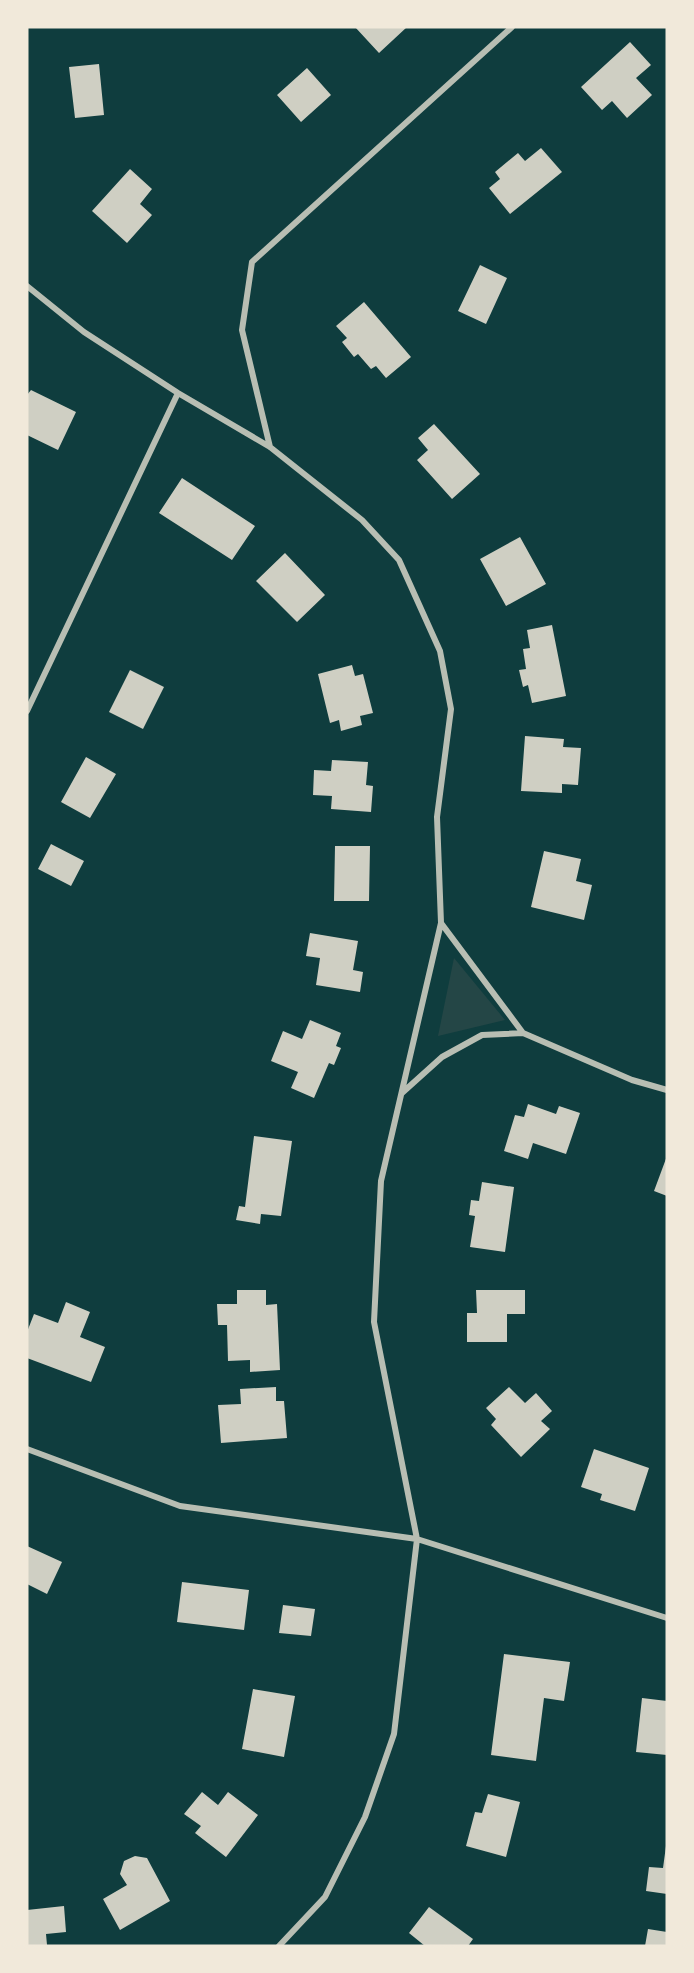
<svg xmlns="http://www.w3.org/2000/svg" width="694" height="1973" font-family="'Fira Sans Condensed',sans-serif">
<rect width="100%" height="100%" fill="#0f3d3e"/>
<path fill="#244646" d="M454 958 505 1020 438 1036Z"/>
<path fill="#cfcfc3" d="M355 27H407L379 53Z
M630 42 651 65 636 78 652 95 627 118 612 101 602 110 581 87Z
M99 64 104 115 75 118 69 67Z
M307 68 331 95 301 122 277 95Z
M541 148 562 172 510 214 489 188 500 179 495 172 518 153 525 161Z
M130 169 152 189 140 204 152 215 127 243 92 211Z
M480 265 507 278 486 324 458 311Z
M364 302 411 357 386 378 376 366 371 369 358 354 354 357 342 342 347 338 336 326Z
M31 390 76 412 58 450 27 435V395Z
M434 424 480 474 452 499 417 460 428 450 418 438Z
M182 478 255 526 232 560 159 513Z
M520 537 546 584 506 606 480 559Z
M285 553 325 595 297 622 256 581Z
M552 625 566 696 532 703 528 685 523 687 519 670 526 669 523 649 530 648 527 630Z
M352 665 355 676 363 674 373 713 360 716 362 725 341 731 339 720 330 723 318 674Z
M130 670 164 687 143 729 109 712Z
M525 736 564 739 563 747 581 748 578 785 562 784V793L521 791Z
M86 757 116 774 90 818 61 802Z
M332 760 368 762 366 785 373 786 371 812 331 809 332 796 313 795 314 770 331 771Z
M51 844 84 861 71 886 38 869Z
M335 846H370L369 901H334Z
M544 851 581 859 576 881 592 885 584 920 531 907Z
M310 933 358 941 353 970 363 972 360 992 316 985 320 958 306 956Z
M310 1020 341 1033 336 1046 341 1048 334 1065 329 1063 314 1098 291 1088 298 1072 271 1061 283 1031 302 1039Z
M528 1104 556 1114 559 1106 580 1113 566 1154 533 1143 528 1159 504 1151 515 1115 524 1117Z
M254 1136 292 1141 281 1216 261 1214 260 1224 236 1220 239 1206 245 1207Z
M667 1156V1196L654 1191Z
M482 1182 514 1187 505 1252 470 1247 475 1216 469 1215 471 1200 479 1201Z
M237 1290H266V1305L277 1304 280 1370 250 1372V1360L228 1361 227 1325H218L217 1304H237Z
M476 1290H525V1314H507V1342H467V1313H477Z
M66 1302 90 1312 80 1337 105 1347 91 1382 27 1358V1332L34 1314 58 1323Z
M276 1387V1401H284L287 1438 221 1443 218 1405 241 1404 240 1389Z
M509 1387 525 1403 536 1393 552 1411 541 1421 550 1429 521 1457 491 1425 496 1419 486 1408Z
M594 1449 649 1468 635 1511 600 1500 602 1494 581 1487Z
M27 1546 62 1562 47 1594 27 1584Z
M182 1582 249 1590 244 1630 177 1622Z
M283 1605 315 1609 311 1636 279 1633Z
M504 1654 570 1662 564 1701 544 1698 536 1761 491 1755Z
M253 1689 295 1696 284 1757 242 1749Z
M642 1698 667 1701V1755L636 1752Z
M202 1792 218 1805 228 1792 258 1815 226 1857 195 1833 201 1826 184 1814Z
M488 1794 520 1802 506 1857 466 1846 475 1812 482 1813Z
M666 1846 667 1894 646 1891 649 1867 663 1868Z
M135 1856 147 1858 170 1901 120 1930 103 1899 127 1885 120 1874 124 1861Z
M64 1906 66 1932 46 1934 47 1945 27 1946V1910Z
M429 1907 473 1939 468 1946H425L409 1933Z
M648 1929 667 1932V1946H645Z"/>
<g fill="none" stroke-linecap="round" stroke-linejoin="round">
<path stroke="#b8beb3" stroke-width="6" d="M27 286 84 332 178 393 270 447 362 520 399 560 440 651 451 709 437 817 441 923 523 1033 632 1080 667 1090
M270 447 242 330 252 262 512 27
M27 711 178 393
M402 1093 442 1057 482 1035 523 1033
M27 1449 180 1506 417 1539 667 1618
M279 1946 325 1897 365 1817 394 1734 417 1539 374 1322 381 1181 441 923"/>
</g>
<rect width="694" height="1973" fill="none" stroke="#f1e9da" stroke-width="57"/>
</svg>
